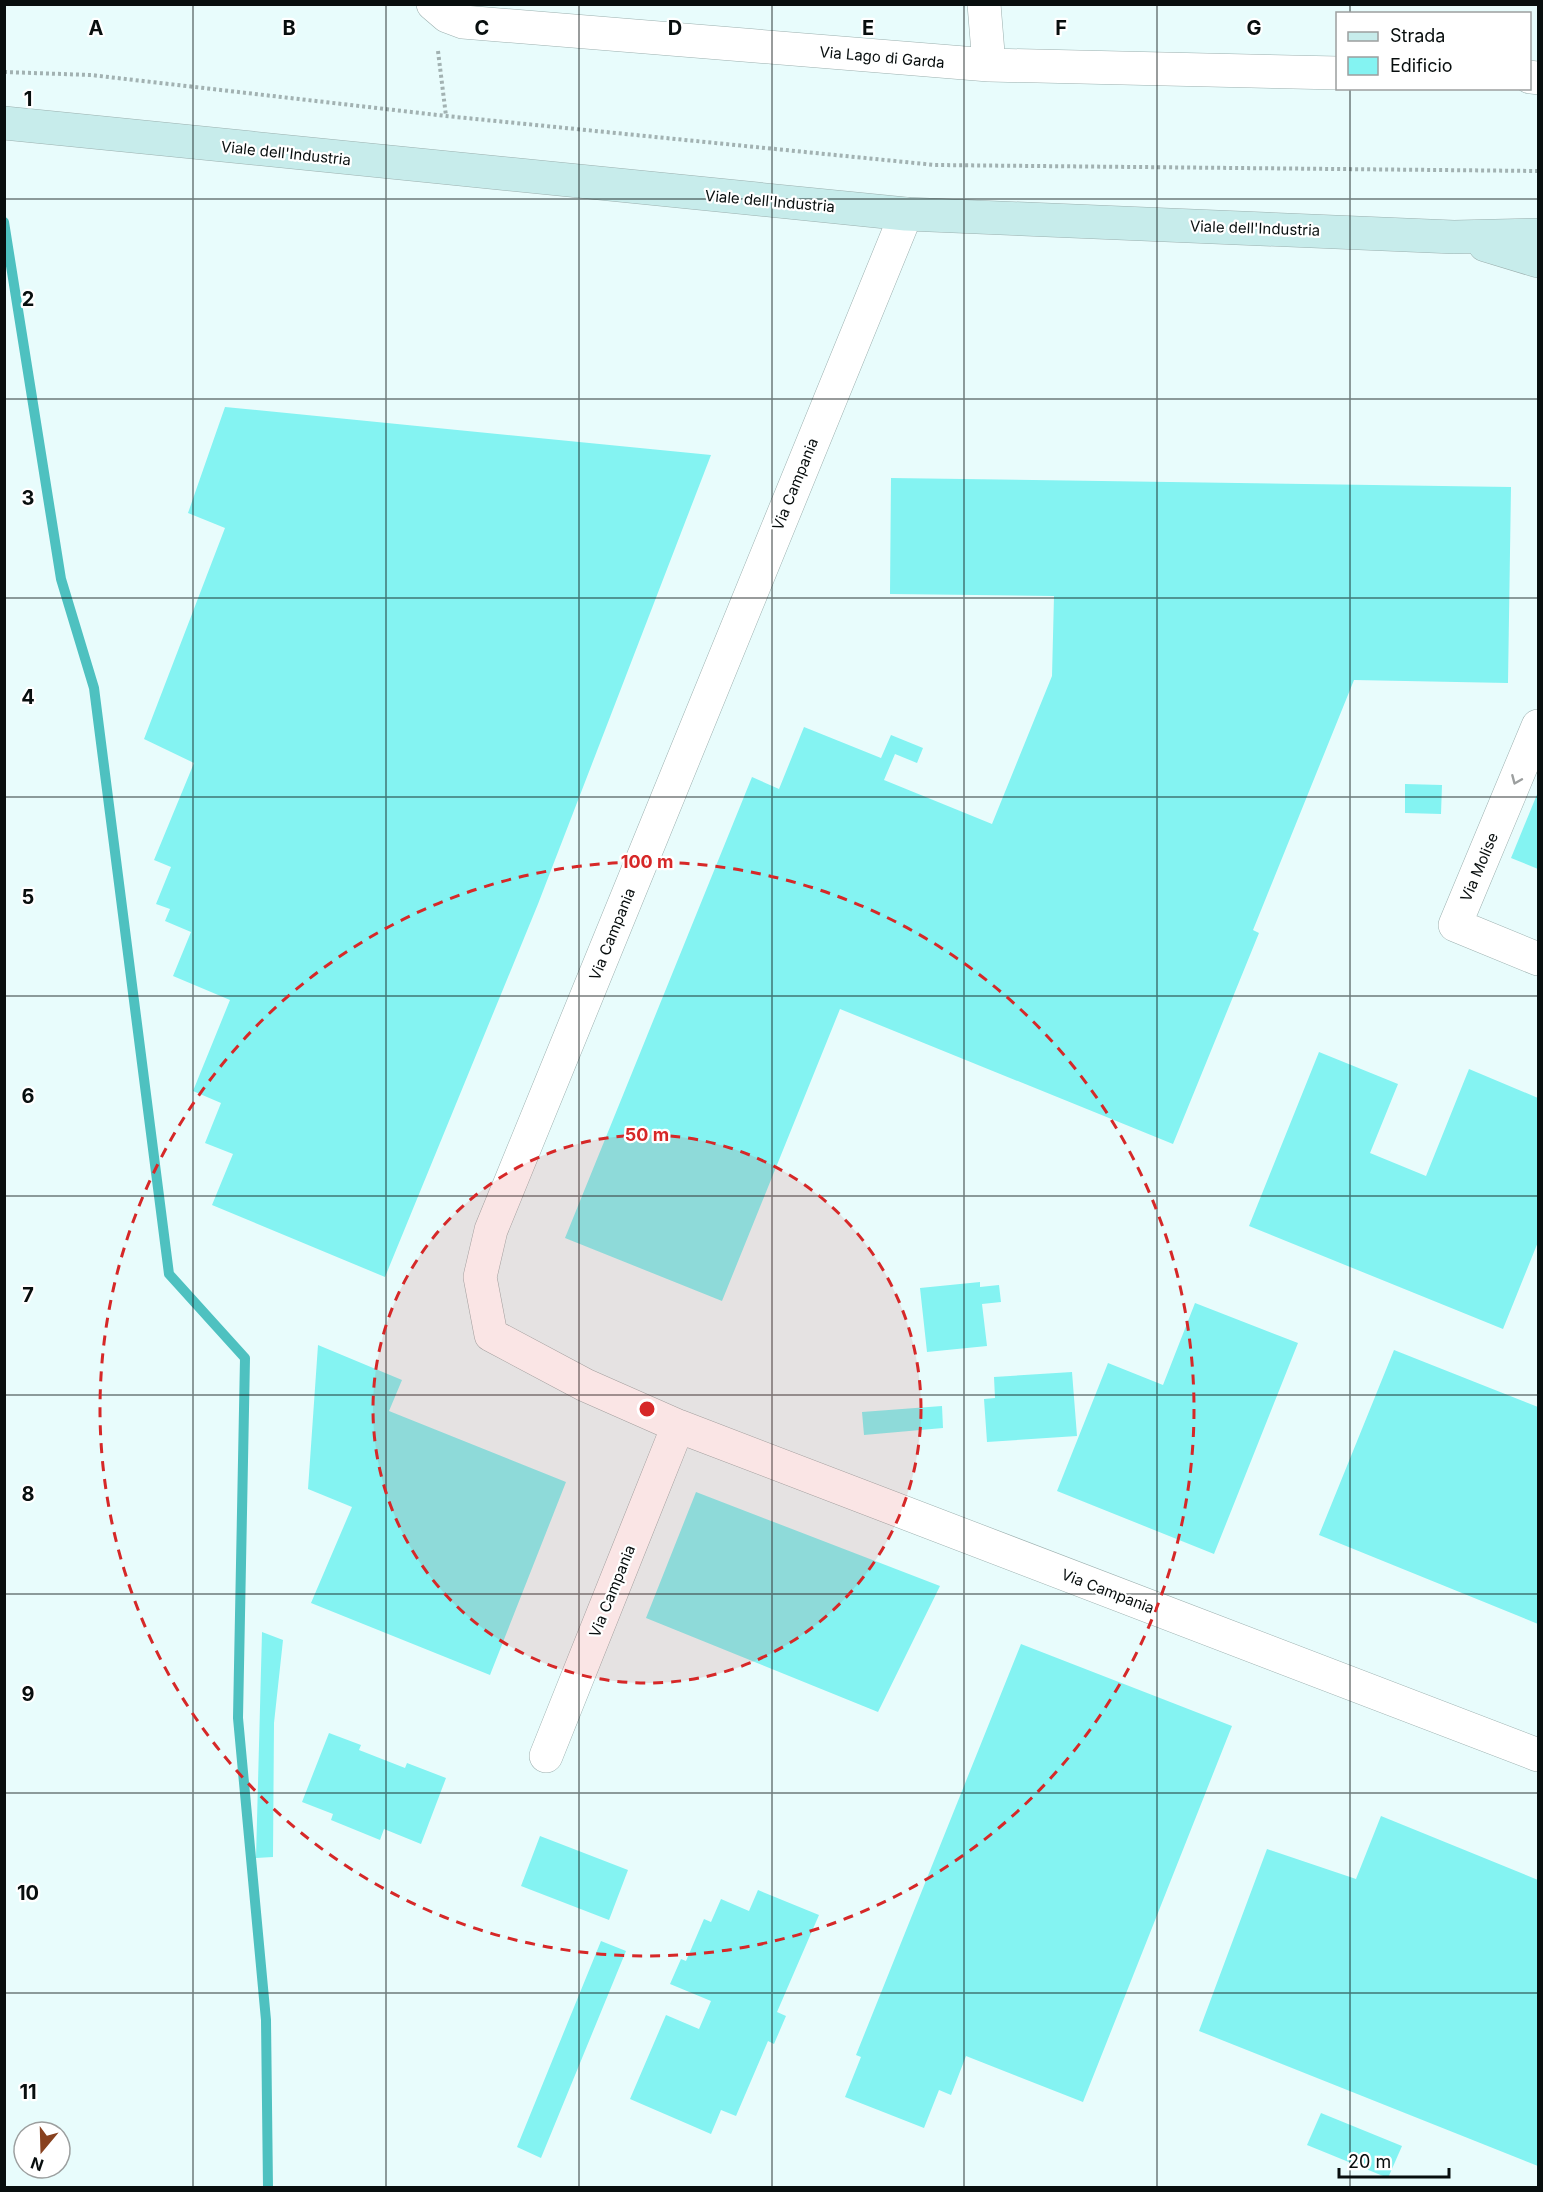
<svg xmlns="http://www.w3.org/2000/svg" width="1543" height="2192" font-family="Inter,sans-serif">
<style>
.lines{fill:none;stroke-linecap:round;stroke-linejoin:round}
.stream{stroke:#4ec1c0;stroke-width:10}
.building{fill:#84f3f2}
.minor-casing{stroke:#9cb0af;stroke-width:34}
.secondary-casing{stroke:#9cb0af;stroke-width:34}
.path{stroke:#a2b2b2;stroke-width:4;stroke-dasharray:3 3;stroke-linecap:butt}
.minor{stroke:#fff;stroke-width:33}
.secondary{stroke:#c7eceb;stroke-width:33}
.oneway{stroke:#9c9f9f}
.grid{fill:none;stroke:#080e0e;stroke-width:1.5;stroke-opacity:0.55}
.ring{fill:none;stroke:#d62828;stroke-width:3;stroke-dasharray:10 8}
.labels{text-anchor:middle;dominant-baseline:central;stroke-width:4.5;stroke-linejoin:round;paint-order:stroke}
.street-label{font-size:15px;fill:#080e0e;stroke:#fff}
.grid-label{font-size:20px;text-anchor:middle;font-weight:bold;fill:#080e0e;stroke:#fff;stroke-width:4.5;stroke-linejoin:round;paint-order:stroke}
.centre{fill:#d62828;stroke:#fff;stroke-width:3}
.ring-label{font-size:18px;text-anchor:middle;font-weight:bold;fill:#d62828;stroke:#fff;stroke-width:4.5;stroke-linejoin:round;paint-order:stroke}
</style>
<rect width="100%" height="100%" fill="#e8fcfc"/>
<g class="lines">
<path class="stream" d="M4,222L61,579L94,688L169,1274L245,1358L238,1718L266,2020L268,2188"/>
</g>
<path class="building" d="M225,407L711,455L538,904L385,1277L212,1205L233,1154L205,1143L221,1103L193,1091L230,1000L173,976L191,932L165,921L170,909L156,904L171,867L154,860L194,763L144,739L225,528L188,513Z
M891,478L1511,487L1508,683L1354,680L1253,930L1259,933L1173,1144L840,1009L722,1301L565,1238L752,777L779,789L804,727L881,758L891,735L923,748L917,763L895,754L884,780L992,824L1052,676L1054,596L890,594Z
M1405,784L1442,785L1441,814L1405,813Z
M1538,792V869L1511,858Z
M1319,1052L1398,1084L1370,1153L1426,1176L1469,1069L1538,1098V1242L1503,1329L1249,1226Z
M980,1282V1287L999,1285L1001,1302L982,1304L987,1346L927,1352L920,1288Z
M1195,1303L1298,1343L1214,1554L1057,1491L1108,1363L1163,1385Z
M318,1345L402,1380L389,1411L566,1482L490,1675L311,1603L352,1507L308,1489Z
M1394,1350L1538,1407V1624L1319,1535Z
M1072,1372L1077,1436L987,1442L984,1399L995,1398L994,1377Z
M942,1406L943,1428L864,1435L862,1412Z
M696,1492L940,1586L878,1712L646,1618Z
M262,1632L283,1640L274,1723L273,1857L256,1858Z
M1021,1644L1232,1726L1083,2102L966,2056L951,2095L939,2090L924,2128L845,2097L861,2057L856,2055Z
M329,1733L361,1745L359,1750L405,1768L407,1763L446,1778L421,1844L384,1829L380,1840L331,1820L333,1814L302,1802Z
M1381,1816L1538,1880V2166L1199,2031L1267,1849L1356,1879Z
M540,1836L628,1870L609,1920L521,1886Z
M758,1890L819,1915L777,2012L786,2016L774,2044L768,2041L736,2116L721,2110L711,2134L630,2099L666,2015L699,2029L711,2001L670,1984L681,1959L686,1961L704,1919L711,1922L721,1899L749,1911Z
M601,1941L626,1951L541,2158L517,2147Z
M1321,2113L1402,2146L1388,2178L1307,2145Z"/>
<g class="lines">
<g class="minor-casing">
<path id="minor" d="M433,4L447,16L463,22L989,65L1338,73
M984,4L989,65
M1530,77L1538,78
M906,214L491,1230L480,1277L491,1335L585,1385L678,1426L1538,1755
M1538,726L1455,925L1538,959
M546,1756L678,1426"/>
</g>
<g class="secondary-casing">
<path id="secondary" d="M4,123L906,214L1454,237L1538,235
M1485,245L1538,261"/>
</g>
<path class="path" d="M438,51L446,116
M4,72L91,75L446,116L935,165L1538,171"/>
<use href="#minor" class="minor"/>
<use href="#secondary" class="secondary"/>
</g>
<defs><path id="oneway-chevron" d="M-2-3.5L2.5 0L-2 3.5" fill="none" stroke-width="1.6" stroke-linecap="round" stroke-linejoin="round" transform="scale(1.5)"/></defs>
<use class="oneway" href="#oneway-chevron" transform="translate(1516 780) rotate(113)"/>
<path class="grid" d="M193,4V2188M386,4V2188M579,4V2188M772,4V2188M964,4V2188M1157,4V2188M1350,4V14M1350,88V2188M4,199H1538M4,399H1538M4,598H1538M4,797H1538M4,996H1538M4,1196H1538M4,1395H1538M4,1594H1538M4,1793H1538M4,1993H1538"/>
<circle cx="647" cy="1409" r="274" fill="#d62828" fill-opacity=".12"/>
<g class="ring">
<circle cx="647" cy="1409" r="274"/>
<circle cx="647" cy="1409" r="547"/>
</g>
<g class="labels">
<g class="street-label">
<text transform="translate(882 57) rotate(5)">Via Lago di Garda</text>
<text transform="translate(286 153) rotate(6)">Viale dell'Industria</text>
<text transform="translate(770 201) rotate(5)">Viale dell'Industria</text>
<text transform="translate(1255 228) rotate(2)">Viale dell'Industria</text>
<text transform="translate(795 484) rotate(-68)">Via Campania</text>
<text transform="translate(1479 867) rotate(-67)">Via Molise</text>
<text transform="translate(612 934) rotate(-68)">Via Campania</text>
<text transform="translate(612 1591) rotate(-68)">Via Campania</text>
<text transform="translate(1108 1591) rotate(21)">Via Campania</text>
</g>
</g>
<g class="grid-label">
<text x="96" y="35">A</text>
<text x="289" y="35">B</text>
<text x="482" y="35">C</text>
<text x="675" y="35">D</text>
<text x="868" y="35">E</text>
<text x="1061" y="35">F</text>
<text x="1254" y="35">G</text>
<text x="28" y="106">1</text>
<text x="28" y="306">2</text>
<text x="28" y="505">3</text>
<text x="28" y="704">4</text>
<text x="28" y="904">5</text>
<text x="28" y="1103">6</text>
<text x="28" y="1302">7</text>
<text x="28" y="1501">8</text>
<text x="28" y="1701">9</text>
<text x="28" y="1900">10</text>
<text x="28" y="2099">11</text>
</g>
<circle cx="647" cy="1409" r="9" class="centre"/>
<g class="ring-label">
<text x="647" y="868">100 m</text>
<text x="647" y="1141">50 m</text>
</g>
<rect width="1543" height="2192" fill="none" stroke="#080e0e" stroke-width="12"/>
<rect x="1336" y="12" width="195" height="78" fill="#ffffff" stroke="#9c9f9f" stroke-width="1.5"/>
<rect x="1348" y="32" width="30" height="9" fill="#c7eceb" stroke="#9c9f9f" stroke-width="1.5"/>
<text x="1390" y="42" font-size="18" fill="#080e0e">Strada</text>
<rect x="1348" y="57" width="30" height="18" fill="#84f3f2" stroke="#9c9f9f" stroke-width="1.5"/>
<text x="1390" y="72" font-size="18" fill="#080e0e">Edificio</text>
<g transform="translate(42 2150) rotate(199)"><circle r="28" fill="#ffffff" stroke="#9c9f9f" stroke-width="1.5"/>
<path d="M0-4.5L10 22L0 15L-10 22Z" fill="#88411f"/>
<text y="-9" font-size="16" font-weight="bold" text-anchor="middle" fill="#080e0e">N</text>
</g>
<path d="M1339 2168v9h110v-9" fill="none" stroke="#080e0e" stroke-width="3"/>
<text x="1348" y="2168" font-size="18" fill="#080e0e" stroke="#ffffff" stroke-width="4.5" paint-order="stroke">20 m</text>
</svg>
